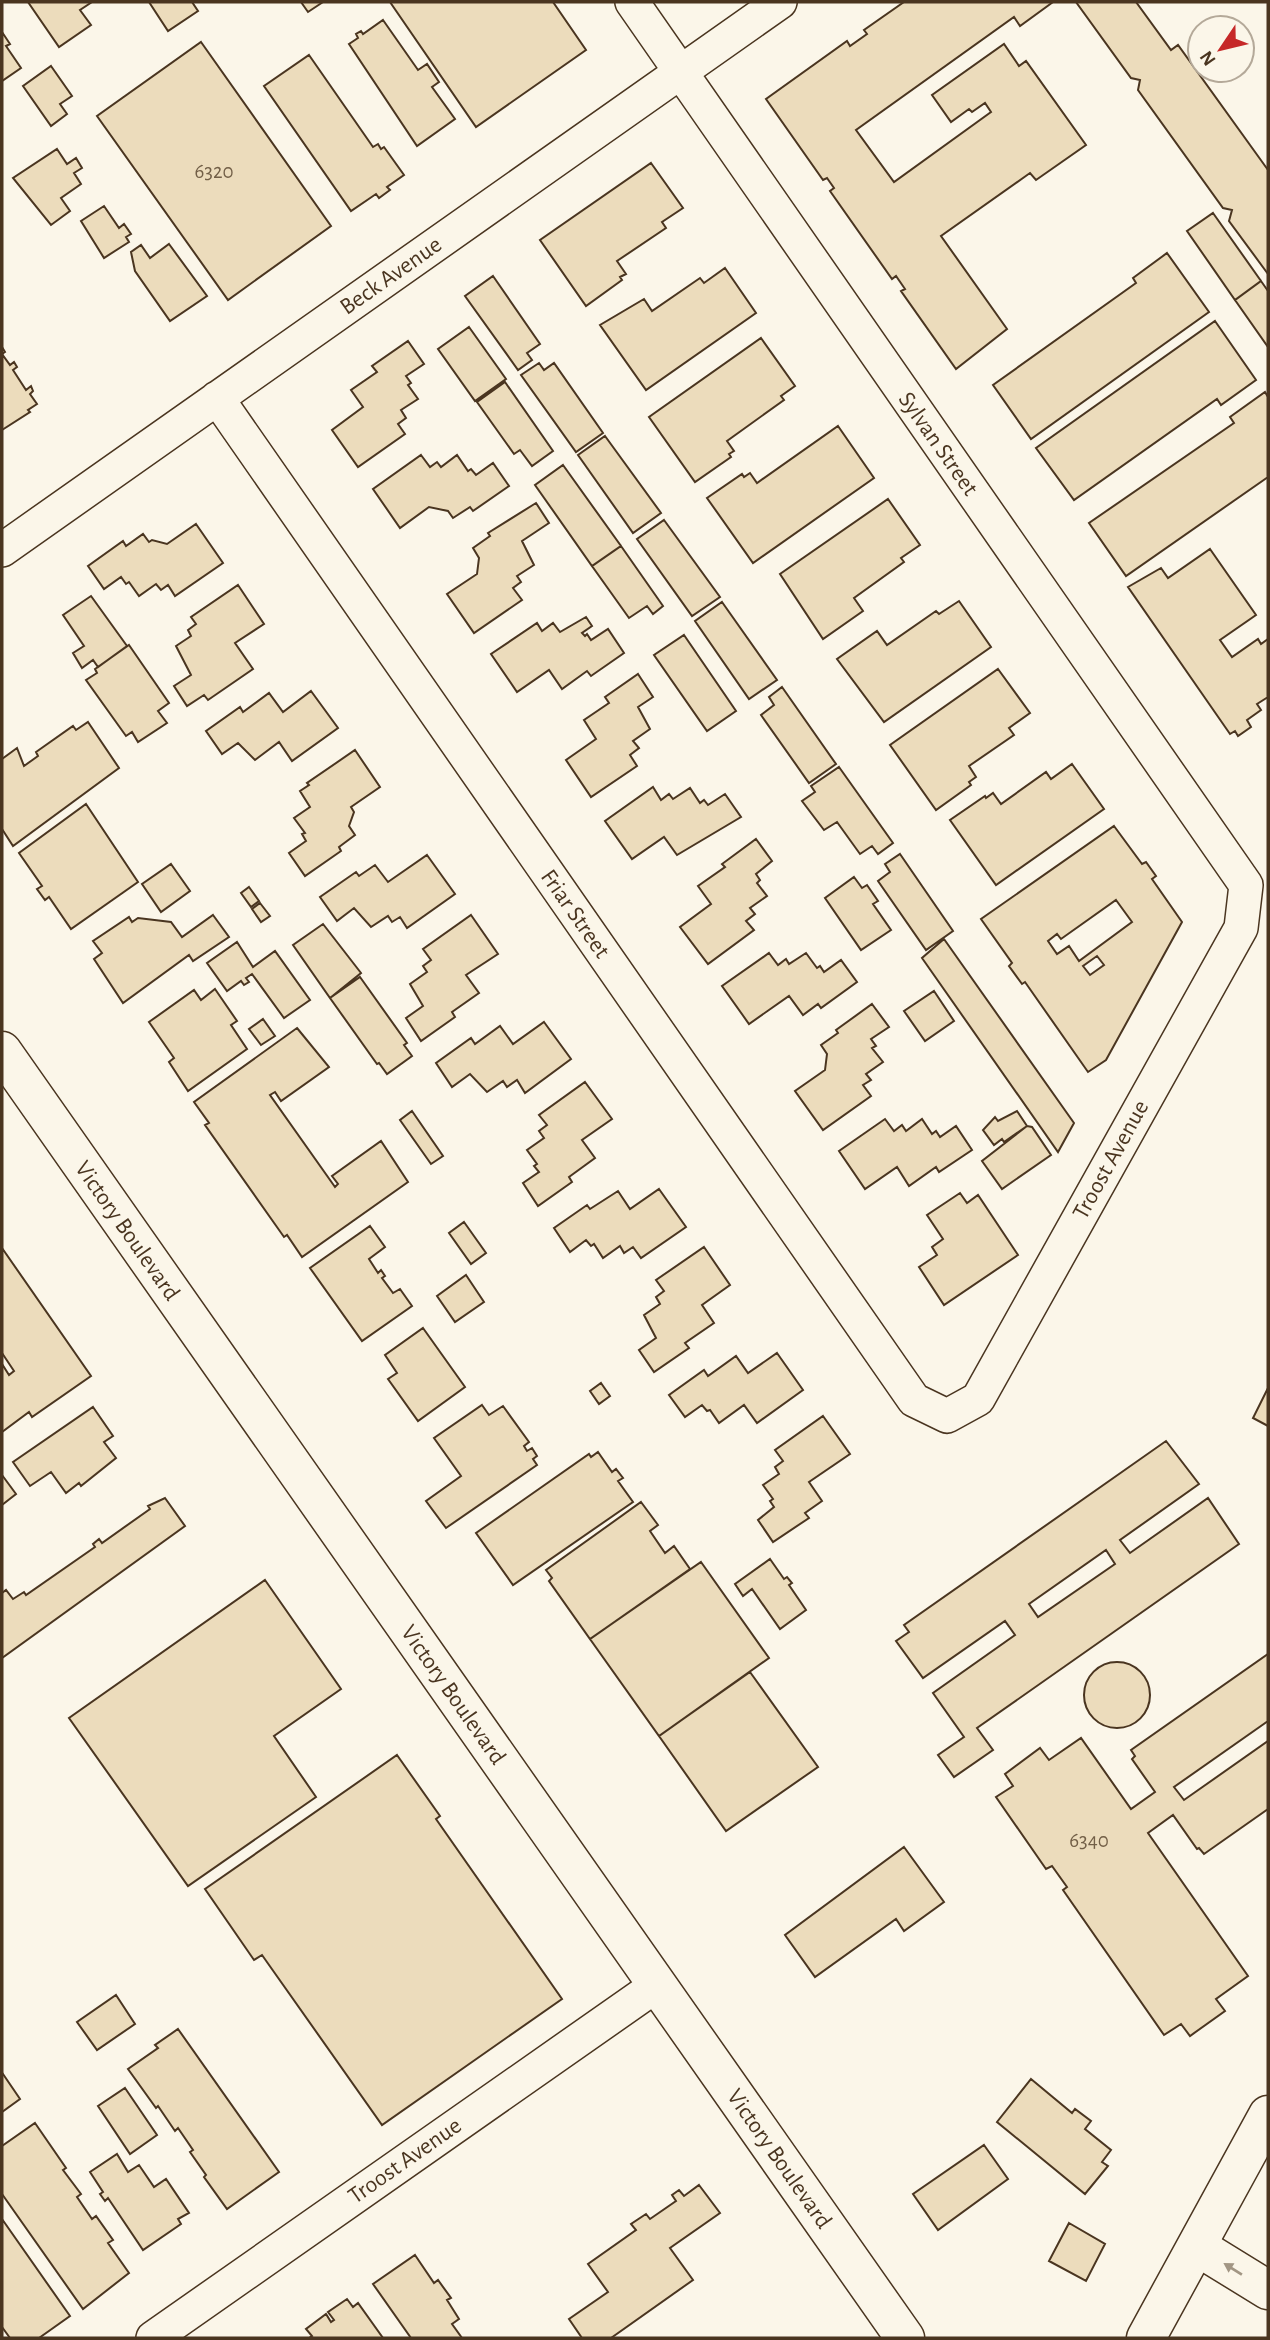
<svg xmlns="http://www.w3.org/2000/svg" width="1270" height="2340" font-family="'Alegreya Sans',sans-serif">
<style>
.building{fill:#ecdcbc;stroke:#4a3520;stroke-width:2;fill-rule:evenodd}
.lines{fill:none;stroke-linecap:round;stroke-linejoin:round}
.street-casing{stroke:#4a3520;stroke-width:36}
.secondary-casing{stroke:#4a3520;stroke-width:41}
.primary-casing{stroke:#4a3520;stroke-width:41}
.street{stroke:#fbf6e9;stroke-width:33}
.secondary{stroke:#fbf6e9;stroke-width:38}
.primary{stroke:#fbf6e9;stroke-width:38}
.oneway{fill:#a29684}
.labels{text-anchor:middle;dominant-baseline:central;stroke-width:5;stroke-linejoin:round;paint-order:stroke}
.number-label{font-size:21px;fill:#725f47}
.street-label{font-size:24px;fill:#4a3520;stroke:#fbf6e9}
</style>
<rect width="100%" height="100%" fill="#fbf6e9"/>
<path class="building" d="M28,2H92L80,10L91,25L59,47Z
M149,2H192L198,11L168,31Z
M301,2H323L308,12Z
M390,2H553L586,50L476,127Z
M904,2H1053L1020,26L1014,17L856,130L894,182L991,112L985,103L972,112L969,109L951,122L932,95L1004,44L1019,66L1026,61L1086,145L1036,180L1030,173L941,236L1007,329L956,369L901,291L905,289L896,276L892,279L830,191L834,188L827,178L823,180L766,99L847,41L850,46L867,34L864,30Z
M1076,2H1136L1171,50L1178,45L1268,170V274L1229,221L1232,210L1223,208L1138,90L1140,80L1131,78Z
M383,20L418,70L427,64L439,82L432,87L455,119L417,146L349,44L358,38L356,34L361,31L363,34Z
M2,32L10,44L6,46L21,68L2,81Z
M201,42L331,226L228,300L97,116Z
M309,55L373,147L378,144L381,149L384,147L404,175L387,187L390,190L379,198L376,194L351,211L264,86Z
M51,66L72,96L60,104L67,114L51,126L23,86Z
M57,149L67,164L76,158L82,168L74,173L81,184L61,198L70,211L51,225L13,178Z
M651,163L683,208L662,222L666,228L617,261L626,274L620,277L622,280L586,306L540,240Z
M104,206L119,228L124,224L131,234L126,237L129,242L104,258L81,221Z
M1213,213L1261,281L1235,300L1187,231Z
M169,244L207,296L170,321L135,271L131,252L141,245L150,258Z
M1167,253L1209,312L1031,439L993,385L1136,283L1133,278Z
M725,268L756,313L646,390L600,325L644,299L652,311L700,278L704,283Z
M493,276L540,344L527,353L532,360L518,370L465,296Z
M1261,281L1268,291V347L1235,300Z
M1215,321L1256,380L1221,405L1217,399L1074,500L1036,448Z
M469,327L506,379L475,401L438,349Z
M761,338L795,386L781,396L784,400L727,441L734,451L729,454L731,457L695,482L649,417Z
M408,341L424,364L406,376L411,383L408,385L418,399L401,410L406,418L398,424L405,434L358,467L332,430L363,407L351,390L377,372L372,366Z
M2,347L5,352L2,354L10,365L14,362L17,367L13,370L26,390L31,386L33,391L30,394L37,404L28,410L30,412L2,430Z
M539,363L544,370L554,363L603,433L576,452L521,375Z
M505,382L553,451L532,466L520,450L514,454L477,402Z
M1265,392L1268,397V477L1126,576L1089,523L1234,423L1230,417Z
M838,426L874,478L753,563L707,498L742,474L744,477L750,473L757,483Z
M605,436L661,513L633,533L578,455Z
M421,455L430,467L437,462L441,467L457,455L468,471L471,469L476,475L493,463L509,486L473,511L470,507L453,518L448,511L429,507L400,528L373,489Z
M563,465L621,546L592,566L535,485Z
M888,499L920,545L901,558L904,562L854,598L863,611L823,639L780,574Z
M536,503L549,523L522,541L534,565L517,576L521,582L513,588L522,600L474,633L447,594L477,574L479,558L473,548L490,536L488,533Z
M664,520L720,597L692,616L637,539Z
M196,524L223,563L175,596L168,585L161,590L156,584L139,596L129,582L126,584L121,577L104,589L88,566L123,541L126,546L143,534L149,542L152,540L167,544Z
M621,546L663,606L653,614L647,606L629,618L592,566Z
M1210,549L1256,615L1220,640L1232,657L1258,639L1261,644L1268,639V697L1257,704L1261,710L1247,720L1251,727L1238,736L1235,731L1230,734L1128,587L1161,568L1168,578Z
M238,585L264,624L235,643L253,669L208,700L204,695L187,706L174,686L191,675L176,646L191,636L188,630L196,624L191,617Z
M91,596L127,646L98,667L93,660L82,668L73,653L84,646L63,615Z
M959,601L991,647L884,722L837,659L877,631L887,645L936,611L939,614Z
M722,602L777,680L749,699L695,621Z
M586,617L592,626L582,633L585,636L587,634L591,640L608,629L624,653L591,676L587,671L562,689L549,670L517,692L491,654L537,623L542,631L553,623L560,632Z
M684,635L736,711L707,731L654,655Z
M129,645L169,703L158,711L167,723L138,742L132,732L126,736L86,680L97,673L95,669Z
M998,669L1030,713L1009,728L1014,735L969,766L976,777L969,782L971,785L936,810L890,745Z
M638,674L653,697L638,707L650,729L633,741L639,748L630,755L637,766L591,797L566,760L596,739L584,720L609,703L605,697Z
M782,687L836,764L809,783L761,715L774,705L769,697Z
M311,691L338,728L292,761L279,742L255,760L238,743L222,754L206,731L240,707L243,712L269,693L283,712Z
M88,722L119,768L13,846L2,829V759L17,748L24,766L38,756L36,752L73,726L76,730Z
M355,750L380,787L351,807L354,812L349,826L355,835L339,847L341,851L305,876L289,853L306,841L302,834L305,833L294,818L310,807L300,791L309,785L307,783Z
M1072,764L1104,809L996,885L950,820L985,796L986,798L993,793L1001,804L1046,772L1051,779Z
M839,767L893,843L878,854L872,846L860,854L837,822L824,830L802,801L815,792L811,786Z
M653,787L661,800L669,794L673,799L690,788L700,803L704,800L708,805L725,794L741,817L677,855L664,837L632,859L605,821Z
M86,804L138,882L71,929L49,897L45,900L37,889L42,886L19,853Z
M1114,826L1142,864L1146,862L1156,876L1152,879L1182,922L1106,1060L1088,1072L1025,982L1022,984L1009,966L1012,963L981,919ZM1116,900L1132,922L1079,961L1069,946L1057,954L1048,941L1057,934L1061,939ZM1097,956L1104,965L1090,975L1083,966Z
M756,839L772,861L756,874L760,880L757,883L767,896L750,908L755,914L746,921L754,930L708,964L680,927L711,904L698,886L725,867L722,864Z
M900,854L953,931L926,950L878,881L890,872L885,864Z
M427,855L455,894L407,928L400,917L392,922L388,916L371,927L354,908L337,921L320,897L356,872L359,876L375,865L388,882Z
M171,864L190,891L161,912L142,884Z
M854,877L862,888L867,885L878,901L873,904L891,930L861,950L825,898Z
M249,887L259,901L251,907L241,893Z
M260,903L270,916L261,922L252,909Z
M213,915L229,937L193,961L189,955L123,1003L94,959L102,953L93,941L129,917L132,922L138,918L171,922L182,937Z
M471,915L498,954L466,975L479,993L452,1012L455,1017L421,1041L406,1018L423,1006L410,984L427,972L423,966L431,960L423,949Z
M323,924L361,973L330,998L293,945Z
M944,939L1074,1123L1058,1152L922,958Z
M237,942L253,967L275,951L310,1000L284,1018L252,974L246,978L249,982L244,985L241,981L227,991L207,963Z
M769,953L778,965L786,959L789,964L806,953L817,968L820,966L824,972L841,960L857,982L821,1008L818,1004L803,1015L789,996L749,1024L722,986Z
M360,977L407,1043L404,1045L412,1056L387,1074L379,1063L377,1064L330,998Z
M215,989L237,1021L231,1025L247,1049L188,1091L169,1062L174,1058L149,1022L194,990L201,1000Z
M934,991L954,1021L925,1041L904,1011Z
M872,1004L889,1027L871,1039L876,1046L872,1048L883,1062L866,1074L871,1080L863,1085L871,1096L823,1130L795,1091L825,1070L827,1054L821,1045L838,1033L836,1030Z
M263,1019L275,1036L261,1045L249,1029Z
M544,1022L571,1059L525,1093L517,1080L507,1087L503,1081L487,1092L470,1074L452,1087L436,1063L471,1038L475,1044L500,1026L513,1044Z
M297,1028L329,1067L281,1101L275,1092L270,1095L335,1187L338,1184L332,1176L381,1141L408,1182L302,1257L287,1235L284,1237L205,1125L209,1123L194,1102Z
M585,1082L612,1119L582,1140L595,1158L569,1177L572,1182L538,1206L523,1183L539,1172L534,1166L537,1164L527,1150L544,1138L539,1131L547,1125L539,1115Z
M412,1111L443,1156L431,1164L400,1120Z
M1017,1111L1027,1126L1004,1142L1002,1139L994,1145L983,1130L995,1117L998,1121Z
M885,1119L894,1131L902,1125L906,1131L922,1119L932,1134L936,1131L940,1137L956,1126L972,1150L939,1172L936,1167L909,1186L897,1167L865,1189L839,1151Z
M1027,1126L1032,1127L1051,1155L1002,1189L982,1161Z
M659,1189L686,1227L641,1258L633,1247L624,1253L620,1246L603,1258L594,1244L591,1246L586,1240L570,1252L554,1228L587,1205L590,1209L618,1191L630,1209Z
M960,1193L967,1203L978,1195L1018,1255L944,1305L919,1267L937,1255L932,1247L943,1239L927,1215Z
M464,1222L486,1253L471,1264L449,1233Z
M370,1226L385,1247L369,1259L378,1273L381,1270L385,1276L382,1278L393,1293L400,1289L412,1306L362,1341L310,1268Z
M704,1247L730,1285L702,1305L714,1323L685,1343L689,1348L654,1372L639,1350L656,1338L644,1315L660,1304L656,1297L664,1291L656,1280Z
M2,1248L91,1376L32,1417L29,1412L2,1432V1364L9,1375L14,1371L2,1353Z
M466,1275L484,1302L455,1322L437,1296Z
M423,1328L465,1387L418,1421L388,1379L397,1373L385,1355Z
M777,1353L803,1390L757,1423L744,1405L719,1423L710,1410L707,1411L702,1405L685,1417L669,1395L704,1370L708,1376L736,1356L748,1373Z
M601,1383L610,1396L599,1404L590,1391Z
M1268,1388V1426L1253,1418Z
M482,1405L489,1415L503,1406L529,1442L524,1446L527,1451L532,1448L537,1456L533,1459L537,1465L446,1528L426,1501L461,1476L434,1438Z
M93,1407L113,1436L104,1442L116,1458L81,1486L79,1483L66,1493L51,1472L30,1486L13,1462Z
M823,1416L850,1454L809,1482L822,1501L805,1513L809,1518L773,1542L758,1520L774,1507L770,1501L773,1499L763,1485L779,1474L775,1467L783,1461L775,1450Z
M1166,1441L1199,1484L1120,1540L1130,1553L1208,1498L1239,1544L977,1728L993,1750L954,1777L938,1755L964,1737L933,1693L1015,1635L1005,1621L923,1678L896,1641L909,1632L904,1625ZM1106,1550L1115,1564L1038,1617L1029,1604Z
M598,1452L612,1472L616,1469L623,1478L618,1481L633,1502L513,1585L476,1533L589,1454L591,1457Z
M2,1475L16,1494L2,1505Z
M165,1498L185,1526L2,1658V1593L6,1590L13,1599L24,1592L26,1595L95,1547L93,1544L99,1539L102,1543L150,1509L148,1506Z
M641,1502L658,1525L650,1531L665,1553L674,1546L690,1569L590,1639L549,1581L552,1578L546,1570Z
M770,1559L784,1579L787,1577L792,1583L789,1585L806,1610L780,1629L752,1589L743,1596L735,1584Z
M701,1562L769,1658L659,1736L590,1639Z
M265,1580L341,1689L274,1736L316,1797L188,1886L69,1718Z
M1268,1654V1721L1174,1787L1184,1800L1268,1741V1809L1204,1854L1199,1848L1197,1849L1173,1815L1148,1833L1248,1976L1216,1999L1225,2011L1190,2036L1181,2024L1164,2035L1063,1890L1067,1887L1052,1866L1046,1869L996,1797L1013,1786L1005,1774L1040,1748L1049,1760L1081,1738L1131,1809L1155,1792L1132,1759L1135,1756L1131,1750Z
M1084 1695a33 33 0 1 1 66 0a33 33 0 1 1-66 0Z
M750,1672L818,1767L726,1831L659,1736Z
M397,1755L440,1816L436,1819L562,1999L382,2125L262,1955L254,1960L205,1889Z
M904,1847L944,1902L904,1931L896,1919L815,1977L785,1935Z
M116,1995L135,2024L97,2050L77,2022Z
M178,2029L279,2172L227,2209L204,2177L206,2175L190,2152L193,2150L178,2128L175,2131L158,2106L156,2108L128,2069L158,2048L155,2045Z
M3,2074L20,2099L2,2112V2075Z
M1031,2079L1072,2113L1075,2109L1091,2121L1085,2129L1111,2150L1102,2162L1108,2166L1085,2194L997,2122Z
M125,2088L157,2135L130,2154L98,2106Z
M35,2123L66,2168L63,2170L81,2194L77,2197L92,2219L96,2216L113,2240L108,2243L129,2273L83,2309L2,2194V2146Z
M984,2145L1008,2179L938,2230L913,2194Z
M117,2154L128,2172L139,2165L154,2187L166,2179L189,2213L178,2219L181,2224L143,2250L108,2198L105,2201L100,2194L103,2192L90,2172Z
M699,2185L720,2213L670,2248L693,2280L611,2338H582L569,2319L608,2292L588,2264L636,2230L631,2224L646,2214L650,2219L676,2201L672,2195L679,2190L684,2196Z
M2,2219L70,2316L39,2338H10L2,2327Z
M1069,2223L1105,2244L1086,2281L1049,2261Z
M415,2255L434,2283L438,2280L451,2298L447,2300L459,2319L452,2324L462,2338H411L373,2284Z
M347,2299L353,2307L358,2303L383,2338H309L312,2336L306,2329L326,2314L331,2322L334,2320L328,2312Z"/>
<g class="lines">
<g class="street-casing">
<path id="street" d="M217,398L914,1400L947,1416L978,1399L1241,928L1246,885L632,2
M2,550L780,2
M153,2338L657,1985"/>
</g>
<g class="secondary-casing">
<path id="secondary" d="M2,1051L905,2338
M1198,2247L1268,2290"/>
</g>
<g class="primary-casing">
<path id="primary" d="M1146,2338L1268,2115"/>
</g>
<use href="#street" class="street"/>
<use href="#secondary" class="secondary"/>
<use href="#primary" class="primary"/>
</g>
<defs><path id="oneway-solid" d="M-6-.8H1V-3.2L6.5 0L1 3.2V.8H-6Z" transform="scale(1.75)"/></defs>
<use class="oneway" href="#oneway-solid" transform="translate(1233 2269) rotate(-148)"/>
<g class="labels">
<g class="number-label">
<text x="214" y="171">6320</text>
<text x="1089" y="1840">6340</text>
</g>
<g class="street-label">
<text transform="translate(391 276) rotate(-35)">Beck Avenue</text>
<text transform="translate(938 444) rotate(55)">Sylvan Street</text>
<text transform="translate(575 914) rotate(55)">Friar Street</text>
<text transform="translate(1111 1160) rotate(-61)">Troost Avenue</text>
<text transform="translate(127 1231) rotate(55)">Victory Boulevard</text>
<text transform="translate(453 1695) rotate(55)">Victory Boulevard</text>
<text transform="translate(779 2159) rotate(55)">Victory Boulevard</text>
<text transform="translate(405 2161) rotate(-35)">Troost Avenue</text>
</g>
</g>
<rect width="1270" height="2340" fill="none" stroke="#4a3520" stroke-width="7"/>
<g transform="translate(1221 49) rotate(235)"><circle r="33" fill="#fbf6e9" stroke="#b4a999" stroke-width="2"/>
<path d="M0-5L12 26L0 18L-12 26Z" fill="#c62828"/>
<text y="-10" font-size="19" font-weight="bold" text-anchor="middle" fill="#4a3520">N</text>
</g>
</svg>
